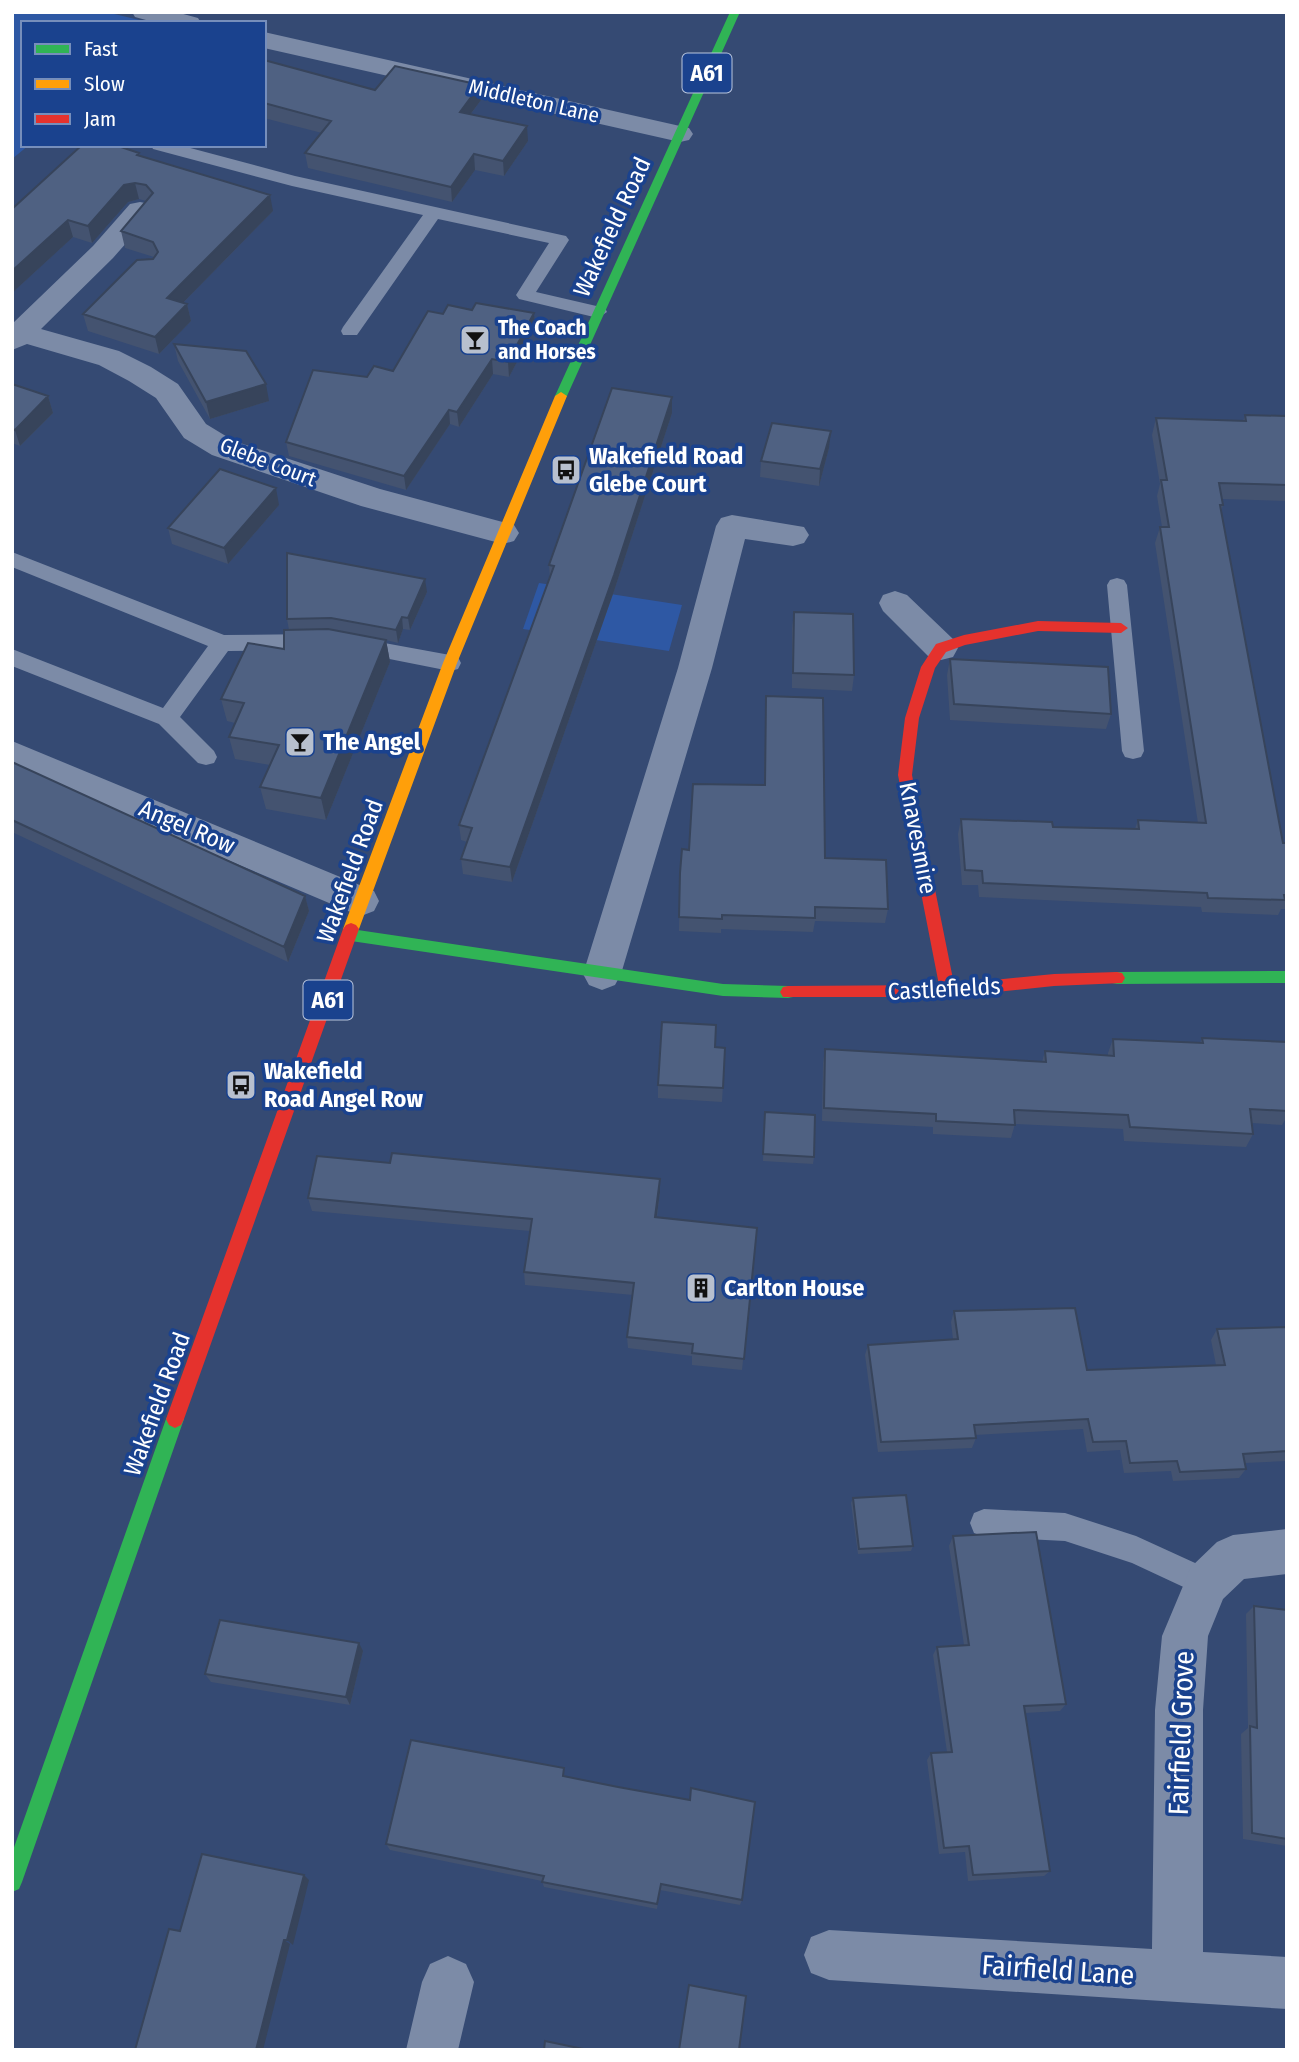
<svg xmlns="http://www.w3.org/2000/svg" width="1299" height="2062" font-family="'Fira Sans Condensed',sans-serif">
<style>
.green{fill:#2e58a4}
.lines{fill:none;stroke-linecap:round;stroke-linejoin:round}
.lane{fill:#7c8ba7;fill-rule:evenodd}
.street{fill:#7c8ba7;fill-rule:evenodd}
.fast{fill:#30b455;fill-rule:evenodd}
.slow{fill:#ff9f0a;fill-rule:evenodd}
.jam{fill:#e5322d;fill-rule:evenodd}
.wall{fill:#445370}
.shaded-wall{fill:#37445b}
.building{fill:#4f6182;stroke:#37445b;stroke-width:2}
.labels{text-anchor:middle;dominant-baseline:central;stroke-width:7;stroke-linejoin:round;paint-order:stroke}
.far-street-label{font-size:21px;fill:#fff;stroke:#1a428e}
.far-poi-label{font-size:21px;font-weight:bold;fill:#fff;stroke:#1a428e;text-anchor:start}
.shield{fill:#1a428e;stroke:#bac6dd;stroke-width:2}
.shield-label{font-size:23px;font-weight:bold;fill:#fff}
.street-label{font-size:24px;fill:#fff;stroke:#1a428e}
.poi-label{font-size:24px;font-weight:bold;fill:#fff;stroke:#1a428e;text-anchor:start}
.near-street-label{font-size:28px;fill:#fff;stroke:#1a428e}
</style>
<rect width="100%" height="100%" fill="#354a73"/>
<path class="green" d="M12,12H106L152,23H23V145H29L12,159Z
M539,583L682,605L669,651L523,629Z"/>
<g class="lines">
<path class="lane" d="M151,145H179L295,176L566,236L569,240L536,292L605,308L607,312L598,318L519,299L516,295L549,243L438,219L357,335H343L341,331L343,327L423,215L292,186L153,149Z
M12,552L224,635L317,634L324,637L328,642L324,647L317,650L228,651L180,717L214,751L217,757L214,763L206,765L198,763L159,724L12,666V649L163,708L208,646L12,567Z
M1117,578L1124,580L1127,585L1144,751L1141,757L1133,759L1125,757L1122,751L1107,585L1110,580Z
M357,638L450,655L458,657L461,663L458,669L450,671L349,651L346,646L349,641Z
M984,1509L1065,1513L1136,1536L1217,1573L1222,1583L1217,1593L1207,1598L1132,1563L1065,1541L984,1537L974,1533L970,1523L974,1513Z"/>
<path class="street" d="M132,12H176L198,18L201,23H157L135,17Z
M264,32L680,126L689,128L693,134L689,140L680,142L264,48Z
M140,202L150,204L154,210L150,216L113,258L41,329L119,351L151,367L178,384L206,424L234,441L380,489L514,525L519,533L514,541L503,544L361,506L212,455L184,438L156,398L129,381L99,365L27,344L12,350V324L93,246L130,204Z
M732,515L804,527L809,535L804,543L793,546L745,539L712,668L621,974L615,985L602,990L589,985L583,974L678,668L716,526L721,518Z
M895,591L907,595L953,639L958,648L953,657L941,660L929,657L883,611L879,603L883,595Z
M12,741L374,891L379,901L374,911L361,916L348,911L12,769Z
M1287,1529V1574L1244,1579L1223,1599L1208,1636L1203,1710V1952L1287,1957V2009L829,1980L811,1973L804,1955L811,1937L829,1930L1152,1949L1155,1710L1162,1636L1191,1567L1217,1542L1233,1535Z
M448,1956L466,1964L474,1982L458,2050H406L422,1982L430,1964Z"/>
<path class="fast" d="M730,12H740L567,396L561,400L557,399L555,396Z
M351,929L723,984L788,986L793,987L796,992L793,997L788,998L723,996L351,941L346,939L343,935L346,931Z
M1287,971V983L1117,984L1112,983L1109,978L1112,973L1117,972Z
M175,1410L181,1413L184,1419L22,1882L19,1889L12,1892V1853L166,1419L169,1413Z"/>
<path class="slow" d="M561,392L567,396L457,663L359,929L356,933H346L343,929L443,663L555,396Z"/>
<path class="jam" d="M1038,621L1121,623L1128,628L1121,633L1038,631L965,645L946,652L935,668L919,718L912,775L954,984L1054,974L1117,972L1122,973L1125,978L1122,983L1054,986L948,997H783L780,992L783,987L788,986L939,985L898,775L905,718L921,667L936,644L964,635Z
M351,923L356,925L359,929L184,1419L181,1425L175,1428L169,1425L166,1419L343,929L346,925Z"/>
</g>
<path class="wall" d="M264,60L375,90L480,85L481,100L471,114L528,141L504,176L475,170L452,202L308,168L305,153L322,133L264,118Z
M139,153L140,156L273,211L183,303L187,304L191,321L159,354L88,331L83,314L154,257L125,248L121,231L146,201L139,199L128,202L92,243L73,237L12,293V209Z
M535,328L509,377L493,374L459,427L450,424L406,490L289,456L286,442L367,377L393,371Z
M174,344L269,401L210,419L178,361Z
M12,384L48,396L53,413L20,446L12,443Z
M672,413L614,591L512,882L463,874L461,859L467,842L461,840L459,825L550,578L549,565Z
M1245,415L1287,420V501L1222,499L1223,505L1221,511L1283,843H1287V909H1281L1278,915L1202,912L1201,907L979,897L978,885H962L958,834L961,819L1053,827L1135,829L1138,820L1198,823L1155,543L1160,527H1162L1157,496L1160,484L1152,435L1156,418L1243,421Z
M829,448L819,486L760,477L761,461Z
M279,505L228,564L172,544L168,528Z
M427,592L410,630L403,629L398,643L386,640L390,662L326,820L266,809L260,787L270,765L235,759L229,737L235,723L227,721L221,699L284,649L289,630L287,619Z
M794,612L854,675L852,691L792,688V628Z
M950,659L1111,714L1106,729L950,720L947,675Z
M766,696L825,858L888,909L885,923L815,921L813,932L721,929V933L679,931L680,873L689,850L764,785Z
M12,762L305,896L309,911L288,962L12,832Z
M1202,1038L1287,1042V1120H1285L1282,1125L1252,1123L1253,1134L1246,1147L1124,1141L1123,1129L1015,1124L1011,1138L933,1134V1127L822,1121L823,1063L825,1049L1042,1062L1045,1051L1108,1055V1053L1113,1039L1200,1043Z
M725,1048L722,1102L658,1098V1085Z
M764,1119L814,1157L813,1164L763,1161Z
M660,1192L657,1217L757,1228L742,1370L692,1365V1356L628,1348L627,1337L633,1295L525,1285L524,1272L530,1231L312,1211L308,1198Z
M954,1311L1087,1370L1216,1365L1211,1340L1217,1329L1287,1327V1461L1245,1463L1246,1469L1239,1478L1173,1481L1171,1471L1124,1473L1120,1450L1087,1452L1083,1429L975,1435L976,1438L972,1448L878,1452L865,1355L868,1345L953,1339L951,1322Z
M853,1498L913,1546L911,1551L858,1554L851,1503Z
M953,1536L1066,1704L1060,1711L1025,1713L1050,1871L1044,1876L968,1881L965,1852L939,1854L927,1760L931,1753L947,1752L933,1655L937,1647L964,1645L949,1546Z
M1254,1606L1287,1610V1846L1243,1839L1241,1734L1248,1728L1246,1614Z
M363,1651L350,1705L211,1682L205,1674Z
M565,1775V1777L742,1900L740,1905L660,1890L657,1909L544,1887L542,1881L390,1850L386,1844Z"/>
<path class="shaded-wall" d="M480,85L481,100L461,127L460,112Z
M527,126L528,141L504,176L503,161Z
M474,154L475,170L452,202L451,187Z
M135,183L139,199L128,202L92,243L88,226L124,185Z
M270,195L273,211L171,315L167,298Z
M68,220L73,237L12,293V271Z
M187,304L191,321L159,354L155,337Z
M534,313L535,328L509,377L508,362Z
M492,359L493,374L459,427L457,412Z
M266,384L269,401L210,419L206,402Z
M48,396L53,413L20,446L15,430Z
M672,397V413L614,591L512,882L510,867Z
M449,410L450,424L406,490L404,476Z
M831,431L829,448L819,486L820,469Z
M276,488L279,505L228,564L224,548Z
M425,579L427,592L410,630L408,618Z
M402,617L403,629L398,643L396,630Z
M386,640L390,662L326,820L321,798Z
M305,896L309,911L288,962L284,947Z
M660,1179V1192L655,1229V1217Z
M359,1643L363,1651L350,1705L346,1697Z
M304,1875L309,1880L293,1945L287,1940Z
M284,1940L290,1944L263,2050H256Z"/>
<path class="building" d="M264,60L375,90L395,66L480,85L460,112L527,126L503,161L474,154L451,187L305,153L331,121L264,103Z
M82,145H115L139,153L137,155L270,195L167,298L187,304L155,337L83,314L137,260L153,259L158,252L153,242L121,231L153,193L146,185L135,183L124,185L88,226L68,220L12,271V209Z
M476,303L534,313L508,362L492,359L457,412L449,410L404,476L286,442L313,370L367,377L374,366L393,371L428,311L443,314L448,305L472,310Z
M174,344L246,351L266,384L206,402Z
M12,384L48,396L15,430L12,429Z
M612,388L672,397L614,575L510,867L461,859L472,828L459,825L554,566L549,565Z
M1245,415L1286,416L1287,420V485L1219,483L1223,505H1220L1283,843H1287V895H1284L1285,900L1208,898L1207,893L983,883L982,871L965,870L961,819L1052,822L1053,827L1139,829L1138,820L1206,823L1160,527H1169L1161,480H1167L1156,418L1246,421Z
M772,423L831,431L820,469L761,461Z
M220,469L276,488L224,548L168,528Z
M287,553L425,579L408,618L402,617L396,630L331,618L287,619Z
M794,612L853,614L854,675L793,673Z
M328,629L386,640L321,798L260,787L279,745L229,737L244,703L221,699L248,643L284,649V630Z
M950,659L1108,667L1111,714L954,704Z
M766,696L823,698L825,858L886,860L888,909L815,907V918L722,915V919L679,917L680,873L682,849L689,850L693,784L765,785Z
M12,762L305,896L284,947L12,820Z
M662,1022L716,1025L715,1047L725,1048L723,1088L658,1085Z
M1202,1038L1287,1042V1111L1250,1109L1253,1134L1130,1127L1128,1115L1014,1110L1015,1125L936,1121V1114L824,1108L825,1049L1046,1062L1045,1051L1114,1056L1113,1039L1203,1043Z
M765,1112L815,1115L814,1157L763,1154Z
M392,1153L660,1179L655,1217L757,1228L744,1359L692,1353L693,1344L627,1337L634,1283L524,1272L532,1219L308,1198L317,1156L390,1163Z
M1075,1308L1087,1370L1225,1365L1217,1329L1287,1327V1451L1243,1454L1246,1469L1180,1472L1177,1461L1130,1463L1126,1441L1093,1442L1088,1419L974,1425L976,1438L881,1442L868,1345L958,1339L954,1311Z
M906,1495L913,1546L859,1549L853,1498Z
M1036,1532L1066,1704L1024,1706L1050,1871L973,1875L969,1846L944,1848L931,1753L952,1752L937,1647L969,1645L953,1536Z
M1254,1606L1287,1610V1839L1252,1833L1250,1726L1257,1728Z
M220,1620L359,1643L346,1697L205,1674Z
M411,1740L564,1768L563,1776L618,1787L690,1800L691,1788L755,1802L742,1900L661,1884L657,1904L542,1882L544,1876L386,1844Z
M202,1854L304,1875L287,1940H284L256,2050H135L169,1929L180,1931Z
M689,1985L746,1996L739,2050H679Z
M545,2041L588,2050H544Z"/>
<defs>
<g id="bar-square" transform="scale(1.575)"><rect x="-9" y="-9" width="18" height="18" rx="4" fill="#b8c0ce" stroke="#1a428e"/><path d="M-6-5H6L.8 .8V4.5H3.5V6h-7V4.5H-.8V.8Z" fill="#111"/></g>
<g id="bus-square" transform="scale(1.575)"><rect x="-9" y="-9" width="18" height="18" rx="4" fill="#b8c0ce" stroke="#1a428e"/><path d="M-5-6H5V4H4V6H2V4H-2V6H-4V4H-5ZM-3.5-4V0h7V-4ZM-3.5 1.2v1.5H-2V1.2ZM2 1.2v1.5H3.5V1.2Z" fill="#111"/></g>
<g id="building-square" transform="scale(1.575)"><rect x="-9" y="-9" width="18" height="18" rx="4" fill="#b8c0ce" stroke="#1a428e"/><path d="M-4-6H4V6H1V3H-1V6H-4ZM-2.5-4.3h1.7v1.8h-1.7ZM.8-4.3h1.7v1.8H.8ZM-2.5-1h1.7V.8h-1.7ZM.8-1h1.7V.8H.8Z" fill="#111"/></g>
</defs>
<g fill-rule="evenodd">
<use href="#bar-square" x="475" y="340"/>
<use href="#bus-square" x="566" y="470"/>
<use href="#bar-square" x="300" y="742"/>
<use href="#bus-square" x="241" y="1085"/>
<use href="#building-square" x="701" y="1288"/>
</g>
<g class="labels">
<g class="far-street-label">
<text transform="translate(534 101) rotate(13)">Middleton Lane</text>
<text transform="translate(268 462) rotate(21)">Glebe Court</text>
</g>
<g class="far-poi-label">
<text x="498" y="328">The Coach<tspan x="498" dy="24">and Horses</tspan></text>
</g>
<g class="shield">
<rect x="682.5" y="53.5" width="49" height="39" rx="5"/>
<rect x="303.5" y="980.5" width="49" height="39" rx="5"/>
</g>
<g class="shield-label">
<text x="707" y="73">A61</text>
<text x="328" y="1000">A61</text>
</g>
<g class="street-label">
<text transform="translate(612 227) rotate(-65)">Wakefield Road</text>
<text transform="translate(187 827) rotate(23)">Angel Row</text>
<text transform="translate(918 838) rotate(79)">Knavesmire</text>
<text transform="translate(350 871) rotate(-70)">Wakefield Road</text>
<text transform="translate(944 989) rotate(-3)">Castlefields</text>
<text transform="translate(157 1404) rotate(-70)">Wakefield Road</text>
</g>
<g class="poi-label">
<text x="589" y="456">Wakefield Road<tspan x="589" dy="28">Glebe Court</tspan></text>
<text x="323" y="742">The Angel</text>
<text x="264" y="1071">Wakefield<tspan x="264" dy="28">Road Angel Row</tspan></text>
<text x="724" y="1288">Carlton House</text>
</g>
<g class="near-street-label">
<text transform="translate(1181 1733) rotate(-88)">Fairfield Grove</text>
<text transform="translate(1058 1970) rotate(4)">Fairfield Lane</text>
</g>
</g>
<rect width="1299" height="2062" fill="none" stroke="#ffffff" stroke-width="28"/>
<rect x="21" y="21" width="245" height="126" fill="#1a428e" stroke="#768ebb" stroke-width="2"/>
<rect x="35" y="44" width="35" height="10" fill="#30b455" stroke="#768ebb" stroke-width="2"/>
<text x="84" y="56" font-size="21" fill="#ffffff">Fast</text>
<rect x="35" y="79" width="35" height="10" fill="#ff9f0a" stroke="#768ebb" stroke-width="2"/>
<text x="84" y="91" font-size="21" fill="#ffffff">Slow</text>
<rect x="35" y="114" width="35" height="10" fill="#e5322d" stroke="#768ebb" stroke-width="2"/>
<text x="84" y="126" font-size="21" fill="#ffffff">Jam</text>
</svg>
